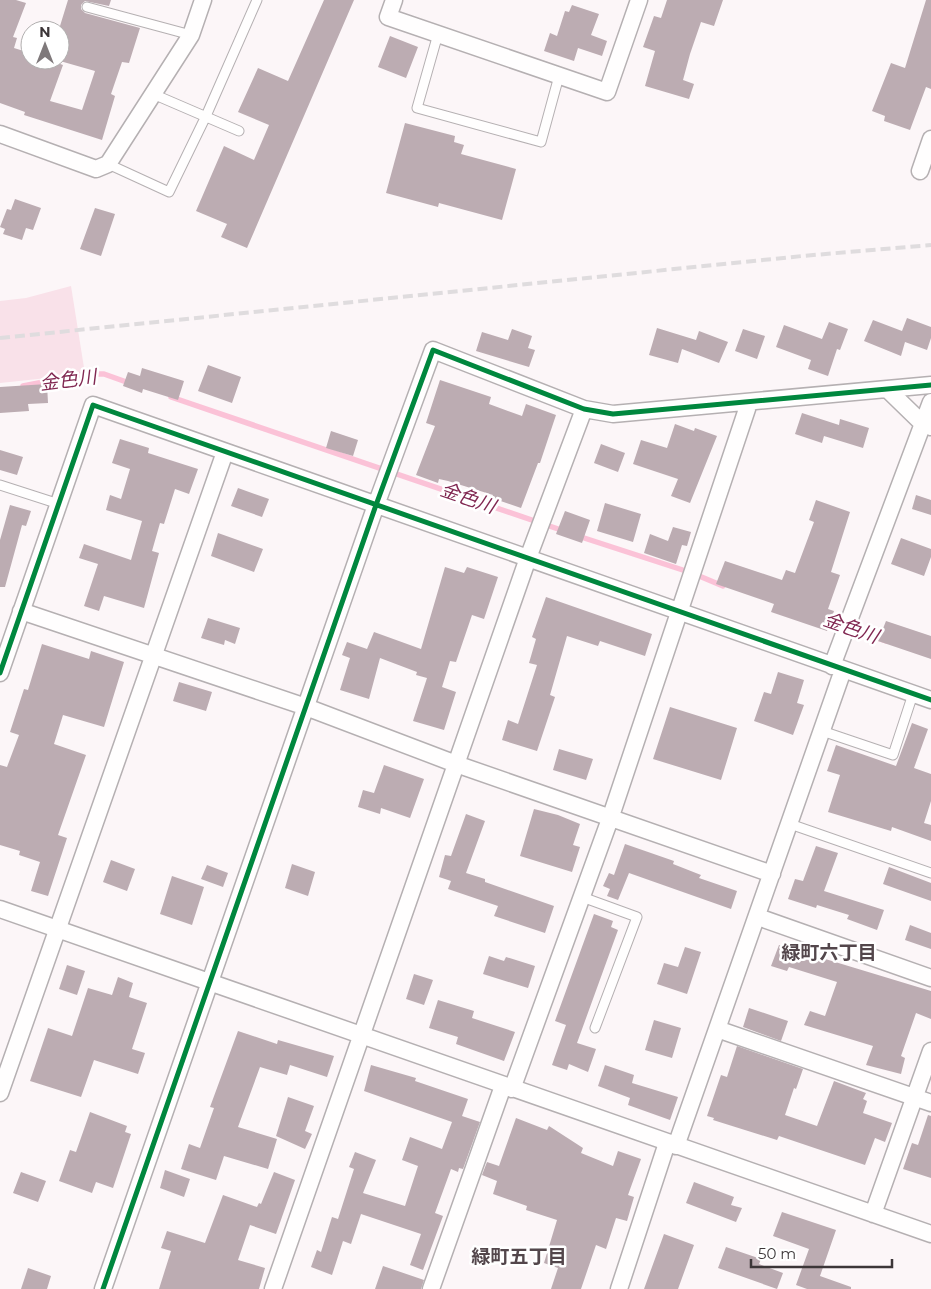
<svg xmlns="http://www.w3.org/2000/svg" width="931" height="1289" font-family="Montserrat,'Noto Sans JP',sans-serif">
<style>
.green{fill:#f9e1e9}
.lines{fill:none;stroke-linecap:round;stroke-linejoin:round}
.stream{stroke:#fbc2d7;stroke-width:5.5}
.building{fill:#bcacb2}
.lane-casing{stroke:#b5b0b2;stroke-width:11}
.street-casing{stroke:#b5b0b2;stroke-width:19}
.lane{stroke:#fffefe;stroke-width:9}
.street{stroke:#fffefe;stroke-width:16}
.rail{stroke:#dfdcde;stroke-width:4;stroke-dasharray:10 5;stroke-linecap:butt}
.cycleway-casing{stroke:#fff;stroke-width:8}
.cycleway{stroke:#00873e;stroke-width:5}
.labels{text-anchor:middle;dominant-baseline:central;stroke-width:5;stroke-linejoin:round;paint-order:stroke}
.water-label{font-size:19px;font-style:italic;fill:#812852;stroke:#fff}
.neighbourhood-label{font-size:19px;font-weight:bold;fill:#53464b;stroke:#fff}
</style>
<rect width="100%" height="100%" fill="#fcf6f8"/>
<path class="green" d="M71,286L85,374L0,383V301L26,298Z"/>
<g class="lines">
<path class="stream" d="M23,386L85,374H104L132,384
M171,397L564,531
M578,536L692,573L723,586
M824,620L886,641"/>
</g>
<path class="building" d="M0,0H16L26,3L13,37L17,38L14,48L30,53V60H49L63,65L50,101L82,110L95,71L60,61V26L68,0H111L109,6L85,1L81,5V9L85,13L140,28L129,63L122,62L111,94L115,96L102,140L24,115L25,112L0,103Z
M324,0H354L247,248L221,237L227,224L196,211L224,146L254,160L269,125L238,112L258,68L288,81Z
M667,0H723L714,26L701,22L690,54L683,80L694,84L689,99L645,86L655,51L643,47L654,16L661,18Z
M926,0H931V89L926,87L910,130L884,121L885,116L872,111L891,63L905,68Z
M572,5L599,14L591,35L607,41L602,56L578,48L574,61L544,51L550,33L557,36L565,11L569,12Z
M390,36L418,47L406,78L378,67Z
M405,123L455,136L454,142L464,145L461,154L516,169L502,220L439,203L438,207L386,193Z
M15,199L41,208L33,230L26,228L22,240L3,234L5,229L0,227L7,209L11,210Z
M95,208L115,214L101,256L80,249Z
M907,318L931,327V338L927,350L905,342L901,356L864,341L873,320L902,331Z
M829,322L848,329L840,350L837,349L828,376L808,369L811,360L776,347L784,325L822,339Z
M657,328L696,340L699,331L728,342L719,363L682,349L678,363L649,355Z
M512,329L532,336L528,348L535,350L529,367L476,351L482,332L508,340Z
M743,329L765,336L757,359L735,351Z
M208,365L241,377L232,403L198,391Z
M142,368L184,381L178,400L143,389L142,393L123,386L128,372L140,376Z
M440,380L491,397L489,404L522,416L526,404L556,415L540,463H538L521,508L492,498L493,495L448,481L439,479L438,483L416,475L435,426L426,423Z
M47,384L48,403L28,404L29,411L0,413V387Z
M802,413L839,425L840,419L869,428L863,448L824,436L822,443L795,434Z
M675,424L694,431L695,428L717,436L690,503L671,496L678,479L633,464L641,440L667,448Z
M331,431L358,440L353,456L326,448Z
M120,439L149,448L148,453L198,469L189,494L175,489L164,524L160,523L152,551L159,553L144,608L104,596L99,611L84,606L98,564L79,558L84,544L131,560L142,521L106,510L110,495L121,499L130,469L112,463Z
M601,444L625,453L618,472L594,463Z
M0,450L23,457L17,475L0,470Z
M238,488L269,499L262,517L231,506Z
M916,495L931,500V515L912,509Z
M816,500L850,512L831,572L840,575L828,609L834,611L827,631L771,612L774,604L716,584L725,561L782,580L786,570L795,573L814,522L809,520Z
M605,503L641,514L633,542L597,531Z
M10,505L31,511L26,526L22,525L5,587H0V540Z
M565,511L590,520L582,543L556,534Z
M673,527L691,532L687,546L682,545L676,564L644,553L650,534L668,541Z
M218,533L263,549L254,572L211,556Z
M901,538L931,549V557L924,576L891,564Z
M445,567L464,573L467,567L498,577L484,619L472,615L456,662L450,661L442,687L456,692L444,730L413,721L427,678L416,675L417,672L380,658L369,699L340,690L350,658L342,655L347,642L367,649L374,632L421,649Z
M546,597L652,634L645,656L600,641L598,646L567,636L550,695L555,697L537,751L502,740L508,720L518,724L537,665L529,663L536,639L532,637Z
M208,618L240,628L235,644L225,640L224,645L201,638Z
M886,621L931,636V659L878,641Z
M42,644L89,659L91,651L124,662L104,727L63,715L54,744L86,755L58,835L67,838L48,896L31,891L40,862L19,855L20,851L0,845V765L7,767L19,735L10,732L24,689L28,690Z
M778,672L804,680L797,703L804,705L793,735L754,721L764,692L771,694Z
M179,682L212,692L206,711L173,701Z
M670,707L737,728L721,780L653,759Z
M912,723L928,729L914,768L931,774V801L924,823L931,825V841L892,827L891,831L828,812L840,775L827,771L836,745L896,766Z
M559,749L593,759L586,780L553,770Z
M384,765L424,779L410,818L381,808L380,814L358,807L363,790L374,793Z
M534,809L558,815L580,824L573,845L580,847L572,872L520,856Z
M466,814L485,821L466,873L485,879V882L554,906L545,933L494,916L498,906L448,889L451,881L439,877L445,855L451,856Z
M625,844L674,861L673,864L701,875L699,878L737,891L731,909L629,873L618,900L607,896L610,889L603,886L609,873L614,875Z
M816,846L838,853L824,891L884,910L877,930L847,919L849,915L817,905L816,908L788,899L795,879L803,881Z
M111,860L135,869L127,891L103,882Z
M292,864L315,872L308,896L285,888Z
M207,865L228,873L223,887L201,879Z
M889,867L931,883V901L883,884Z
M172,876L204,887L192,925L160,914Z
M594,914L613,921L611,927L618,930L577,1043L596,1049L588,1072L569,1064L567,1070L552,1065L566,1025L555,1021Z
M910,925L931,933V949L905,940Z
M779,945L931,991V1019L916,1013L901,1056L905,1058L901,1074L866,1065L873,1046L804,1025L810,1011L825,1016L837,982L789,967L787,971L771,966Z
M685,947L701,952L687,994L657,984L664,963L678,967Z
M489,956L504,961L506,957L535,966L528,988L483,974Z
M67,965L85,971L77,995L59,989Z
M414,974L433,980L424,1005L406,999Z
M118,977L133,983L129,997L147,1003L132,1049L145,1053L138,1074L94,1060L81,1097L30,1081L48,1028L72,1036L88,988L112,995Z
M438,1000L474,1011L472,1018L515,1032L504,1061L456,1044L458,1037L429,1028Z
M749,1008L788,1021L781,1041L743,1027Z
M654,1020L681,1028L672,1058L645,1050Z
M238,1031L277,1044L278,1040L334,1056L327,1077L290,1065L287,1075L260,1067L238,1127L277,1139L268,1169L224,1156L216,1180L181,1169L189,1144L200,1148L214,1108L210,1107Z
M737,1046L803,1069L796,1089L794,1088L785,1115L817,1126L834,1081L866,1093L863,1099L867,1101L863,1113L892,1123L885,1142L875,1138L865,1165L779,1136L777,1140L713,1120L714,1118L707,1116L721,1075L727,1077Z
M371,1065L416,1078L415,1081L468,1099L462,1116L480,1122L463,1169L459,1168L458,1172L451,1169L435,1213L443,1216L423,1270L410,1265L421,1234L361,1214L351,1244L343,1241L332,1275L311,1267L317,1250L321,1252L332,1217L338,1219L354,1169L349,1167L355,1152L376,1160L363,1193L405,1206L418,1166L402,1160L410,1137L442,1149L452,1122L364,1091Z
M605,1065L634,1075L632,1083L678,1097L670,1120L628,1105L630,1098L598,1086Z
M288,1097L314,1106L305,1131L312,1134L305,1149L276,1136Z
M90,1112L127,1126L125,1132L131,1134L113,1188L96,1182L92,1193L59,1181L70,1150L76,1152Z
M928,1115L931,1116V1178L903,1169L912,1143L918,1145Z
M516,1118L547,1130L549,1126L583,1148L581,1153L613,1166L618,1151L641,1159L628,1195L634,1197L627,1221L616,1218L606,1249L596,1245L581,1289H551L558,1268L544,1263L557,1220L526,1210L527,1206L493,1194L497,1181L482,1175L487,1162L499,1166Z
M165,1170L190,1179L184,1197L160,1188Z
M21,1172L46,1181L38,1202L13,1193Z
M274,1172L295,1180L276,1234L250,1225L238,1260L265,1268L259,1289H159L171,1251L161,1248L167,1231L205,1243L223,1195L257,1207L259,1203L261,1204Z
M694,1182L734,1197L731,1205L742,1208L736,1222L686,1203Z
M782,1212L836,1230L820,1276L851,1287V1289H807L796,1285L809,1249L773,1236Z
M664,1234L694,1245L678,1289H644Z
M726,1247L761,1259L759,1264L783,1273L777,1289L718,1268Z
M383,1266L424,1280L421,1289H375Z
M28,1268L51,1276L47,1289H21Z"/>
<g class="lines">
<g class="lane-casing">
<path id="lane" d="M87,7L191,35
M438,34L417,108L541,142L559,76
M153,94L239,131
M108,164L169,192L206,116L257,0
M0,485L59,504
M822,731L893,755L913,694
M790,824L931,873
M582,897L637,917L595,1028"/>
</g>
<g class="street-casing">
<path id="street" d="M394,0L388,17L607,92L639,0
M0,134L96,169L108,164L191,35L203,0
M920,171L931,139
M887,389L923,424L931,427
M21,611L306,707L456,764L772,874
M832,666L931,402
M0,673L93,405L931,700
M0,909L931,1234
M758,917L931,978
M717,1029L931,1103
M512,1089L610,819L749,403
M0,1093L225,452
M676,1146L843,670
M873,1214L931,1051
M103,1289L376,505L433,350L584,409L613,414L931,385
M273,1289L528,558L584,409
M431,1289L503,1086
M619,1289L667,1143"/>
</g>
<use href="#lane" class="lane"/>
<use href="#street" class="street"/>
<path class="rail" d="M0,338L802,256L931,245"/>
<g class="cycleway-casing">
<path id="cycleway" d="M0,673L93,405L931,700
M103,1289L376,505L433,350L584,409L613,414L931,385"/>
</g>
<use href="#cycleway" class="cycleway"/>
</g>
<g class="labels">
<g class="water-label">
<text transform="translate(68 380) rotate(-7)">金色川</text>
<text transform="translate(468 498) rotate(19)">金色川</text>
<text transform="translate(851 628) rotate(19)">金色川</text>
</g>
<g class="neighbourhood-label">
<text x="829" y="952">緑町六丁目</text>
<text x="519" y="1256">緑町五丁目</text>
</g>
</g>
<g transform="translate(45 45)"><circle r="24" fill="#ffffff" stroke="#b1afaf"/>
<path d="M0-4L9 19L0 12L-9 19Z" fill="#7f797b"/>
<text y="-8" font-size="14" font-weight="bold" text-anchor="middle" fill="#3c3638">N</text>
</g>
<path d="M751 1259v8h141v-8" fill="none" stroke="#3c3638" stroke-width="2.5"/>
<text x="758" y="1259" font-size="15" fill="#3c3638" stroke="#ffffff" stroke-width="4" paint-order="stroke">50 m</text>
</svg>
